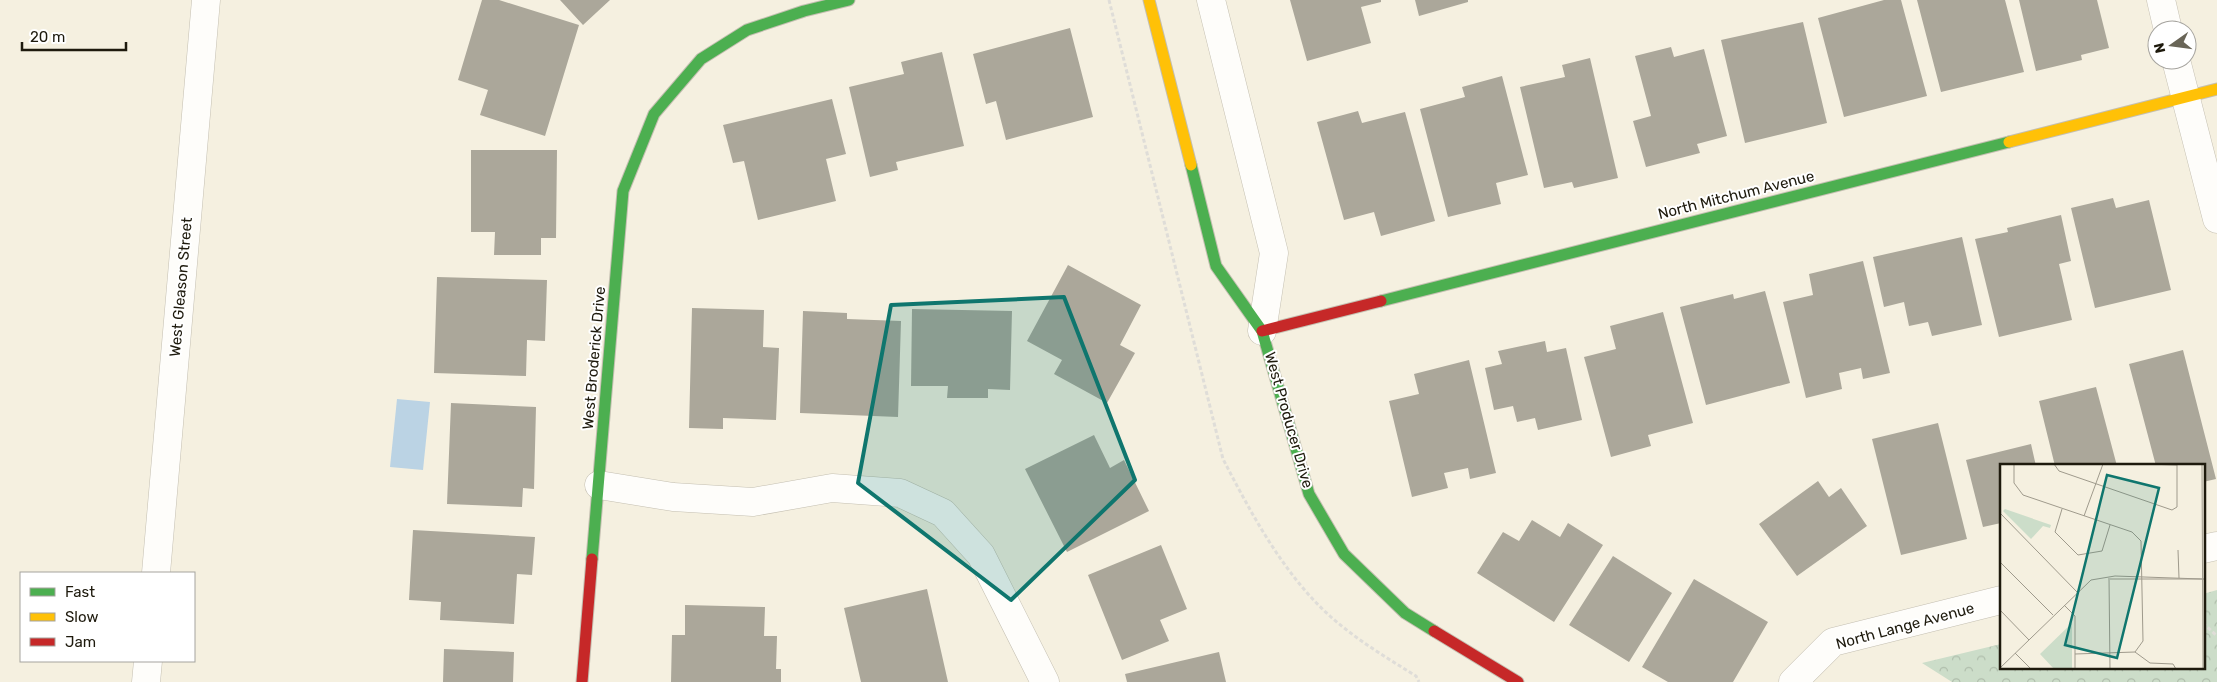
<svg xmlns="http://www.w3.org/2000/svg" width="2217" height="682" font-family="Rubik,sans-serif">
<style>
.forest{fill:url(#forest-crowns)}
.water{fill:#bbd3e4}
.building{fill:#aba79a}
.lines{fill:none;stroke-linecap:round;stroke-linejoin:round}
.street-casing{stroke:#c4bfb1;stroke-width:29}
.fast-casing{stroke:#c4bfb1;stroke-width:13}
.slow-casing{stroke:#c4bfb1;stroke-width:13}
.jam-casing{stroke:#c4bfb1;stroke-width:13}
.path{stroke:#dfddd8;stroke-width:3;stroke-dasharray:4 2.5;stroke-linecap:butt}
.street{stroke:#fefdfa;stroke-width:28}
.fast{stroke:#4caf50;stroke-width:11}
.slow{stroke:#ffc107;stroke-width:11}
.jam{stroke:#c62828;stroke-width:11}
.marked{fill:#0f766e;fill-opacity:0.2;stroke:#0f766e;stroke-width:4;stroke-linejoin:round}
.labels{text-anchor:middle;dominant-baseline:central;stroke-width:4;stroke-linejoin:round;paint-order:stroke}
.street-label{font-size:15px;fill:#1e1a0d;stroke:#fff}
.inset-road{fill:none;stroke:#9f9a8c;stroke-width:1}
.view{fill:#0f766e;fill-opacity:0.15;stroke:#0f766e;stroke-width:2.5}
.inset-edge{fill:none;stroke:#1e1a0d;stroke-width:2.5}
</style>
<defs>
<pattern id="forest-crowns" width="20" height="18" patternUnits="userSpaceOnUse" patternTransform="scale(1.25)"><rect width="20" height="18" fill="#ccddc9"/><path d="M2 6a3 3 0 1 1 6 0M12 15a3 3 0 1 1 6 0" fill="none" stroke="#afbdab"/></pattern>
</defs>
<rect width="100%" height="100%" fill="#f5f0e0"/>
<path class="forest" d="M2217,590V682H1952L1922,663L2001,644V668H2203V594Z"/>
<path class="water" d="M397,399L430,402L423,470L390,467Z"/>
<path class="building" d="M482,0H499L579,25L545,136L480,115L488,90L458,80Z
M560,0H610L583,25Z
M1290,0H1381V2L1361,7L1371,43L1307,61Z
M1415,0H1468V2L1419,16Z
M1884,0H1901L1927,96L1844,117L1818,18Z
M1917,0H2005L2024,72L1941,92Z
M2019,0H2097L2109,48L2081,55L2082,60L2036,71Z
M1803,22L1827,123L1745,143L1721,40Z
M1070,28L1093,117L1006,140L996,101L986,104L973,54Z
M1671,47L1674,57L1704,49L1727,136L1697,144L1700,153L1646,167L1633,121L1651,116L1635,56Z
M942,52L964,146L896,162L898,170L870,177L849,87L904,74L901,62Z
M1590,58L1618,178L1574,188L1572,182L1544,188L1520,87L1565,77L1562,65Z
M1502,76L1528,175L1496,183L1501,204L1448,217L1420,109L1465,97L1462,87Z
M832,99L846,154L826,159L836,201L758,220L744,161L733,163L723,125Z
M1358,111L1362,123L1405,112L1435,221L1381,236L1374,212L1344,220L1317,122Z
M471,150H557L556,238H541V255H494L495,232H471Z
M2113,198L2116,208L2149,200L2171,290L2095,308L2071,208Z
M2061,215L2071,261L2059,264L2072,320L1999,337L1975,239L2008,232L2007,228Z
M1962,237L1982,325L1932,336L1928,322L1909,326L1904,302L1884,307L1873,257Z
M1863,261L1890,373L1863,379L1861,368L1839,373L1842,389L1806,398L1783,302L1813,295L1809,274Z
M1068,265L1141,305L1120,345L1135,353L1107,403L1054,374L1062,360L1027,341Z
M437,277L547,280L545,341L527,340L526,376L434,373Z
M1765,291L1790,383L1706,405L1680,307L1733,294L1734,299Z
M692,308L764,310L763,347L779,348L776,420L723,418V429L689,428Z
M912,309L1012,311L1010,390L988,389V398H947L948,386H911Z
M803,311L847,313V319L901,321L898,417L800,413Z
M1663,312L1693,423L1648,435L1651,446L1611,457L1584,357L1616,349L1610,326Z
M1545,341L1547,352L1566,348L1582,420L1538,430L1535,418L1517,422L1513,406L1494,410L1485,368L1502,364L1498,351Z
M2183,350L2216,479L2203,482V466H2156L2129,364Z
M1469,360L1496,473L1470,479L1468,468L1444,473L1448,488L1412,497L1389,401L1419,394L1414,374Z
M2096,387L2117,466H2055L2039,401Z
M451,403L536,407L534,489L523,488L522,507L447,504Z
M1938,423L1967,539L1901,555L1872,439Z
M1094,435L1110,468L1124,460L1149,511L1067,552L1025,469Z
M2031,444L2036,466H2001V523L1983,527L1966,460Z
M1818,481L1829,497L1841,488L1867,526L1797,576L1759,524Z
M1532,520L1560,537L1568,523L1603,545L1554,622L1477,573L1503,532L1519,541Z
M413,530L535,537L532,575L517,574L514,624L440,620L441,602L409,600Z
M1161,545L1187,609L1160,620L1169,641L1122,660L1088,575Z
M1613,556L1672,593L1629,662L1569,625Z
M1694,579L1768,622L1733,682H1668L1642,667Z
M927,589L948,682H861L844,608Z
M685,605L765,607L764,636H777L776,669H781V682H671L672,635H685Z
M444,649L514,652L513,682H443Z
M1219,652L1226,682H1127L1125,674Z"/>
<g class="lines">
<g class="street-casing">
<path id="street" d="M1211,0L1274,253L1262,331
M2161,0L2168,30
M2176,60L2217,219
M599,485L673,497L753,502L832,488L900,493L943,513L981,555L1045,682
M2203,549L2217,546
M156,573L206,0
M146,682L148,661
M1793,682L1833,642L2001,600"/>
</g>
<g class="fast-casing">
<path id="fast" d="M1191,165L1216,266L1262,331L1309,494L1344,554L1405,613L1434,631
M1381,301L2009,142
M592,559L623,191L654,114L701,59L747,30L804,11L849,0"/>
</g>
<g class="slow-casing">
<path id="slow" d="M1149,0L1191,165
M2009,142L2217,89"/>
</g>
<g class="jam-casing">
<path id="jam" d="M1262,331L1381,301
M1434,631L1518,682
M582,682L592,559"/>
</g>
<path class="path" d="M1109,0L1223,459C1252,515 1284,575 1331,617C1357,640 1387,658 1416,676L1419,682
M2203,623L2217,636"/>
<use href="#street" class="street"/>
<use href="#fast" class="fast"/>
<use href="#slow" class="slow"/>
<use href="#jam" class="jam"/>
</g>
<path class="marked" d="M1064,297L1135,480L1011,600L858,483L891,305Z"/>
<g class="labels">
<g class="street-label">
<text transform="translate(1736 195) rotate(-14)">North Mitchum Avenue</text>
<text transform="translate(181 287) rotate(-85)">West Gleason Street</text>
<text transform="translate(594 358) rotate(-85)">West Broderick Drive</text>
<text transform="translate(1289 420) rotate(74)">West Producer Drive</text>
<text transform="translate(1905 626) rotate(-15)">North Lange Avenue</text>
</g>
</g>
<g transform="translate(2000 464)">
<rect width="205" height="205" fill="#f5f0e0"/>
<path d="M5,45L51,61L50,64L43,62L31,75L3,47ZM72,159V205H54L40,190Z" fill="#ccddc9"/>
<path class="inset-road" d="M14,0V19L23,31L132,68L141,77L143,177L135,188M54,0L59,7L172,46L177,43V0M146,0L177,1M202,0L203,205M62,45L55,68L78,91L102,87L110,61M0,49L77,128M84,52L103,0M178,86L179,114M0,98L53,151M109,114L110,205M110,115H205M64,141L75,152V205M0,146L29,176M15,189L31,205M75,190L135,188L150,199L173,200L176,205M0,204L91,116L115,112L202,115"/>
<path class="view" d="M107,11L159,24L117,194L65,181Z"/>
<rect width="205" height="205" class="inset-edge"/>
</g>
<rect x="20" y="572" width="175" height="90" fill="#ffffff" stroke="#a5a39e"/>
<rect x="30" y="588" width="25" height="8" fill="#4caf50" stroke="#a5a39e"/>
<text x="65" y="597" font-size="15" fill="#1e1a0d">Fast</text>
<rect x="30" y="613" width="25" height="8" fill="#ffc107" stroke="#a5a39e"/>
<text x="65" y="622" font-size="15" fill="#1e1a0d">Slow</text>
<rect x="30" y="638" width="25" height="8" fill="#c62828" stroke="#a5a39e"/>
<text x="65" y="647" font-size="15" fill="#1e1a0d">Jam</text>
<g transform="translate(2172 45) rotate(256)"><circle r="24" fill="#ffffff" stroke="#a5a39e"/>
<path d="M0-4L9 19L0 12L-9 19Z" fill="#696557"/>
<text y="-8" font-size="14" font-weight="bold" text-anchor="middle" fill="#1e1a0d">N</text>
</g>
<path d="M22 42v8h104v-8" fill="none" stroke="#1e1a0d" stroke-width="2.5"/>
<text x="30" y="42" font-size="15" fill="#1e1a0d" stroke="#ffffff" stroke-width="4" paint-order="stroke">20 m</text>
</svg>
